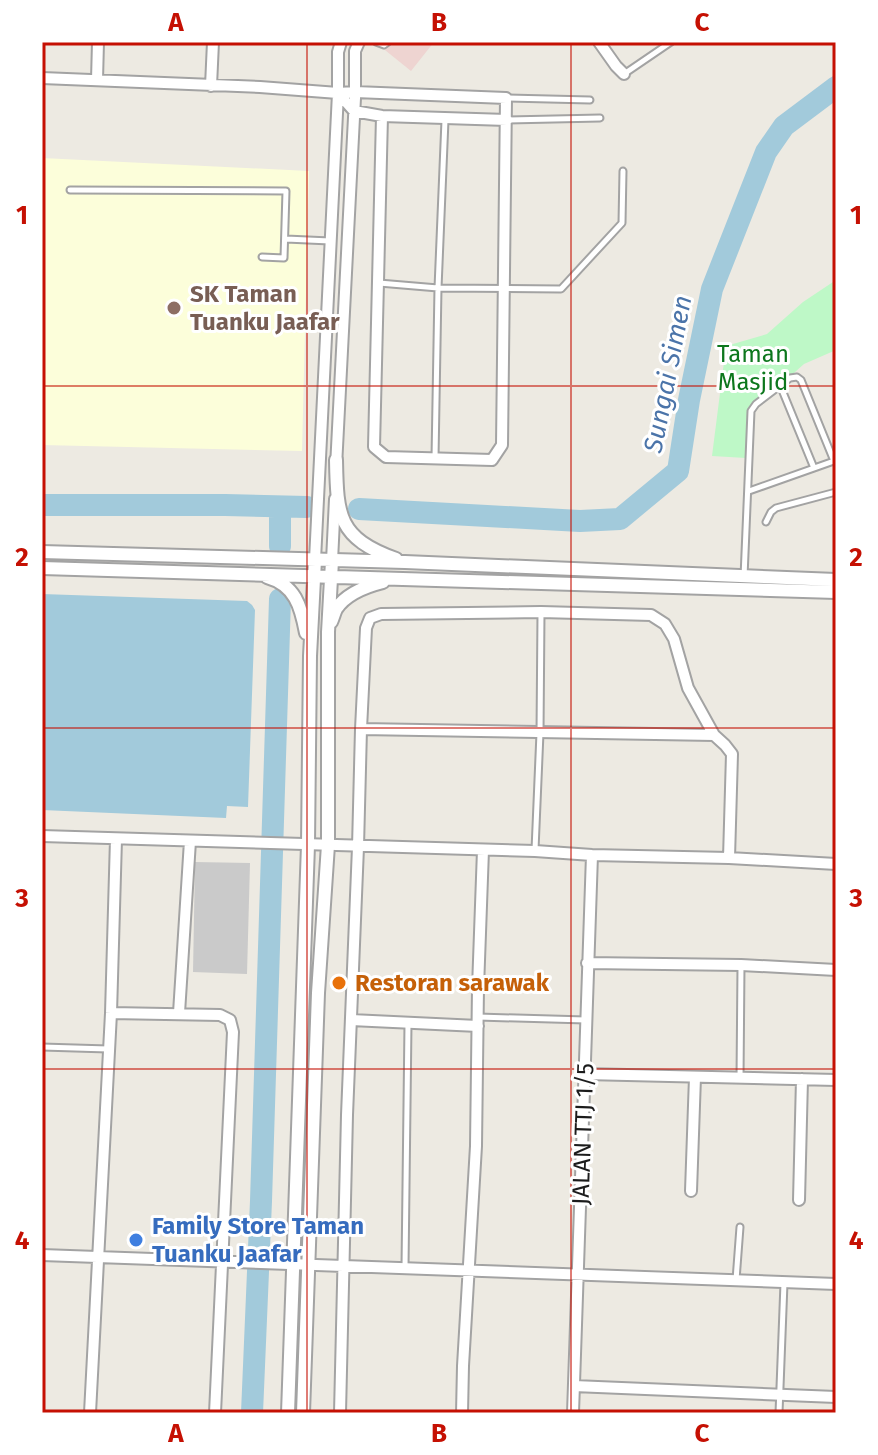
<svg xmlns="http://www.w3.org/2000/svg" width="878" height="1455" font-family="'Fira Sans',sans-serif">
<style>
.commercial{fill:#eed4d1}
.education{fill:#fcfeda}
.religious{fill:#cacaca}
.park{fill:#bef8c7}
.water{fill:#a2cadb}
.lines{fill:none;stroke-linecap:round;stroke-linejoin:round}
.river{stroke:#a2cadb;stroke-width:22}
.service-casing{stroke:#a3a3a3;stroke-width:9}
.minor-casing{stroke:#a3a3a3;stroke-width:14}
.tertiary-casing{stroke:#a3a3a3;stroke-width:16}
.service{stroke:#fff;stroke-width:5}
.minor{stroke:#fff;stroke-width:10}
.tertiary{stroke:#fff;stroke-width:12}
.grid{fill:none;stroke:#c51003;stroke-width:2;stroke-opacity:0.55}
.education-dot{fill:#8d6e63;stroke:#fff;stroke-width:3}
.food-dot{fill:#e8710a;stroke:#fff;stroke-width:3}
.shop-dot{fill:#3f7fe0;stroke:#fff;stroke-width:3}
.labels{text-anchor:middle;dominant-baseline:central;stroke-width:6;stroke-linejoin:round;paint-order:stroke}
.education-label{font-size:24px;font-weight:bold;fill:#785e54;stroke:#fff;text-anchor:start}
.park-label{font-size:24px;fill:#0d771d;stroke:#fff}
.food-label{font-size:24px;font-weight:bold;fill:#c56008;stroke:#fff;text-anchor:start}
.street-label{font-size:24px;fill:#1c1c1c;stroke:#fff}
.shop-label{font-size:24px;font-weight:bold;fill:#366cbe;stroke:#fff;text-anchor:start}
.water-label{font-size:26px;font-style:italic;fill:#4b74a9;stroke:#fff}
.neatline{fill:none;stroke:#c51003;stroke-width:3}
.grid-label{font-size:26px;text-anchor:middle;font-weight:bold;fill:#c51003}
</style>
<rect width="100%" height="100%" fill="#edeae2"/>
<path class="commercial" d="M375,42H434L411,71Z"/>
<path class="education" d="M42,158L309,171L302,451L42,445Z"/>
<path class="religious" d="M195,862L250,863L247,974L193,972Z"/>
<path class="park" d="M836,280V350L804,364L749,413L746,458L712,456L726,346L767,334L803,302Z"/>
<path class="water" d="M42,594L247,601L252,605L255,610L248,807L227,806L226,818L42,810Z"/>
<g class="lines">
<path class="river" d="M42,505H225L307,507
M359,509L580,521L620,519L678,471L689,400L712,289L766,152L784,126L836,87
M280,546V507
M252,1413L261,1201L280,599"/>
<g class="service-casing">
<path id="service" d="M376,42L384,45L388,42
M624,74L671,42
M507,98L590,100
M508,120L600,118
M70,190L286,191L284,258L262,257
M286,239L330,241
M379,283L438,288L561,289L622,223L623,171
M780,385L814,468
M435,458L438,288L445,120
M749,491L834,461
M766,522L771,512L776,508L836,492
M744,577L751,411L756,404L790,378L797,377L801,380L834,461
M535,850L540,733L541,613
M478,1017L586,1020
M42,1047L108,1049
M740,1079L741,966
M405,1267L408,1024
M736,1280L740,1227
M779,1413L784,1283"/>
</g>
<g class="minor-casing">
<path id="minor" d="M599,42L616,66L624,74
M42,78L260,87L338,93L355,92L506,98L502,445L492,460L386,457L374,447L382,116
M97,80L98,42
M211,86L213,42
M338,93L354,111L382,116L507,120
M336,467L355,98V51L359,42
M315,560L338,93V52L341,42
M332,561L335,499
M361,729L714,735
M42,836L535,851L592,855L729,858L836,864
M587,963L741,965L836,970
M111,1013L220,1015L230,1020L233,1032L215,1413
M179,1013L190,841
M351,1020L478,1026
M585,1074L836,1080
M691,1191L695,1077
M799,1200L802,1079
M42,1255L836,1284
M574,1386L836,1397
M90,1413L111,1013L116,839
M340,1413L347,1115L358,847L361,729L366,628L370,618L381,614L541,612L651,615L665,624L674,639L688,688L714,735L725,745L732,754L729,858
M462,1413L463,1366L476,1146L478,988L483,850
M573,1413L592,855"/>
</g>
<g class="tertiary-casing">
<path id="tertiary" d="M336,460C337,516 338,538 396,559
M42,552L405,562L836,580
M42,568L836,592
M267,577C295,585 301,606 306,633
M331,622C333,618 334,613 336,609C346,594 367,586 383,582
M288,1413L308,845L310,656L315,560
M303,1413L318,993L328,845V632L332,561"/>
</g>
<use href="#service" class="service"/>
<use href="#minor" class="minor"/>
<use href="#tertiary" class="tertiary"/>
</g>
<path class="grid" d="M307,42V1413M571,42V1413M42,386H836M42,728H836M42,1069H836"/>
<circle class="education-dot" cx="174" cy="308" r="8"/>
<circle class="food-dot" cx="339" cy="983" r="8"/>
<circle class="shop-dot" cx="136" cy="1240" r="8"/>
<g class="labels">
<g class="education-label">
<text x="190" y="294">SK Taman<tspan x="190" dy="28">Tuanku Jaafar</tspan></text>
</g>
<g class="park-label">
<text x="753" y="354">Taman<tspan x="753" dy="28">Masjid</tspan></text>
</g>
<g class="food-label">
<text x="355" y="983">Restoran sarawak</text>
</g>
<g class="street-label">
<text transform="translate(583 1134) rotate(-88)">JALAN TTJ 1/5</text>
</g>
<g class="shop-label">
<text x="152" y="1226">Family Store Taman<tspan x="152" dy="28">Tuanku Jaafar</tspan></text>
</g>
<g class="water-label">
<text transform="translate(668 374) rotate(-79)">Sungai Simen</text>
</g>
</g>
<rect width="878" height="1455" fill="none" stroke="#ffffff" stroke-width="88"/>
<rect x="44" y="44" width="790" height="1367" class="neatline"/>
<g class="grid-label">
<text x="176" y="31">A</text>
<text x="439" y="31">B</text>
<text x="702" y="31">C</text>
<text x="22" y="224">1</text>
<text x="856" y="224">1</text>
<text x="22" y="566">2</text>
<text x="856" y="566">2</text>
<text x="22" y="907">3</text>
<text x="856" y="907">3</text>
<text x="22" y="1249">4</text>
<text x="856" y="1249">4</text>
<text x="176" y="1442">A</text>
<text x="439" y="1442">B</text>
<text x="702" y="1442">C</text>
</g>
</svg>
